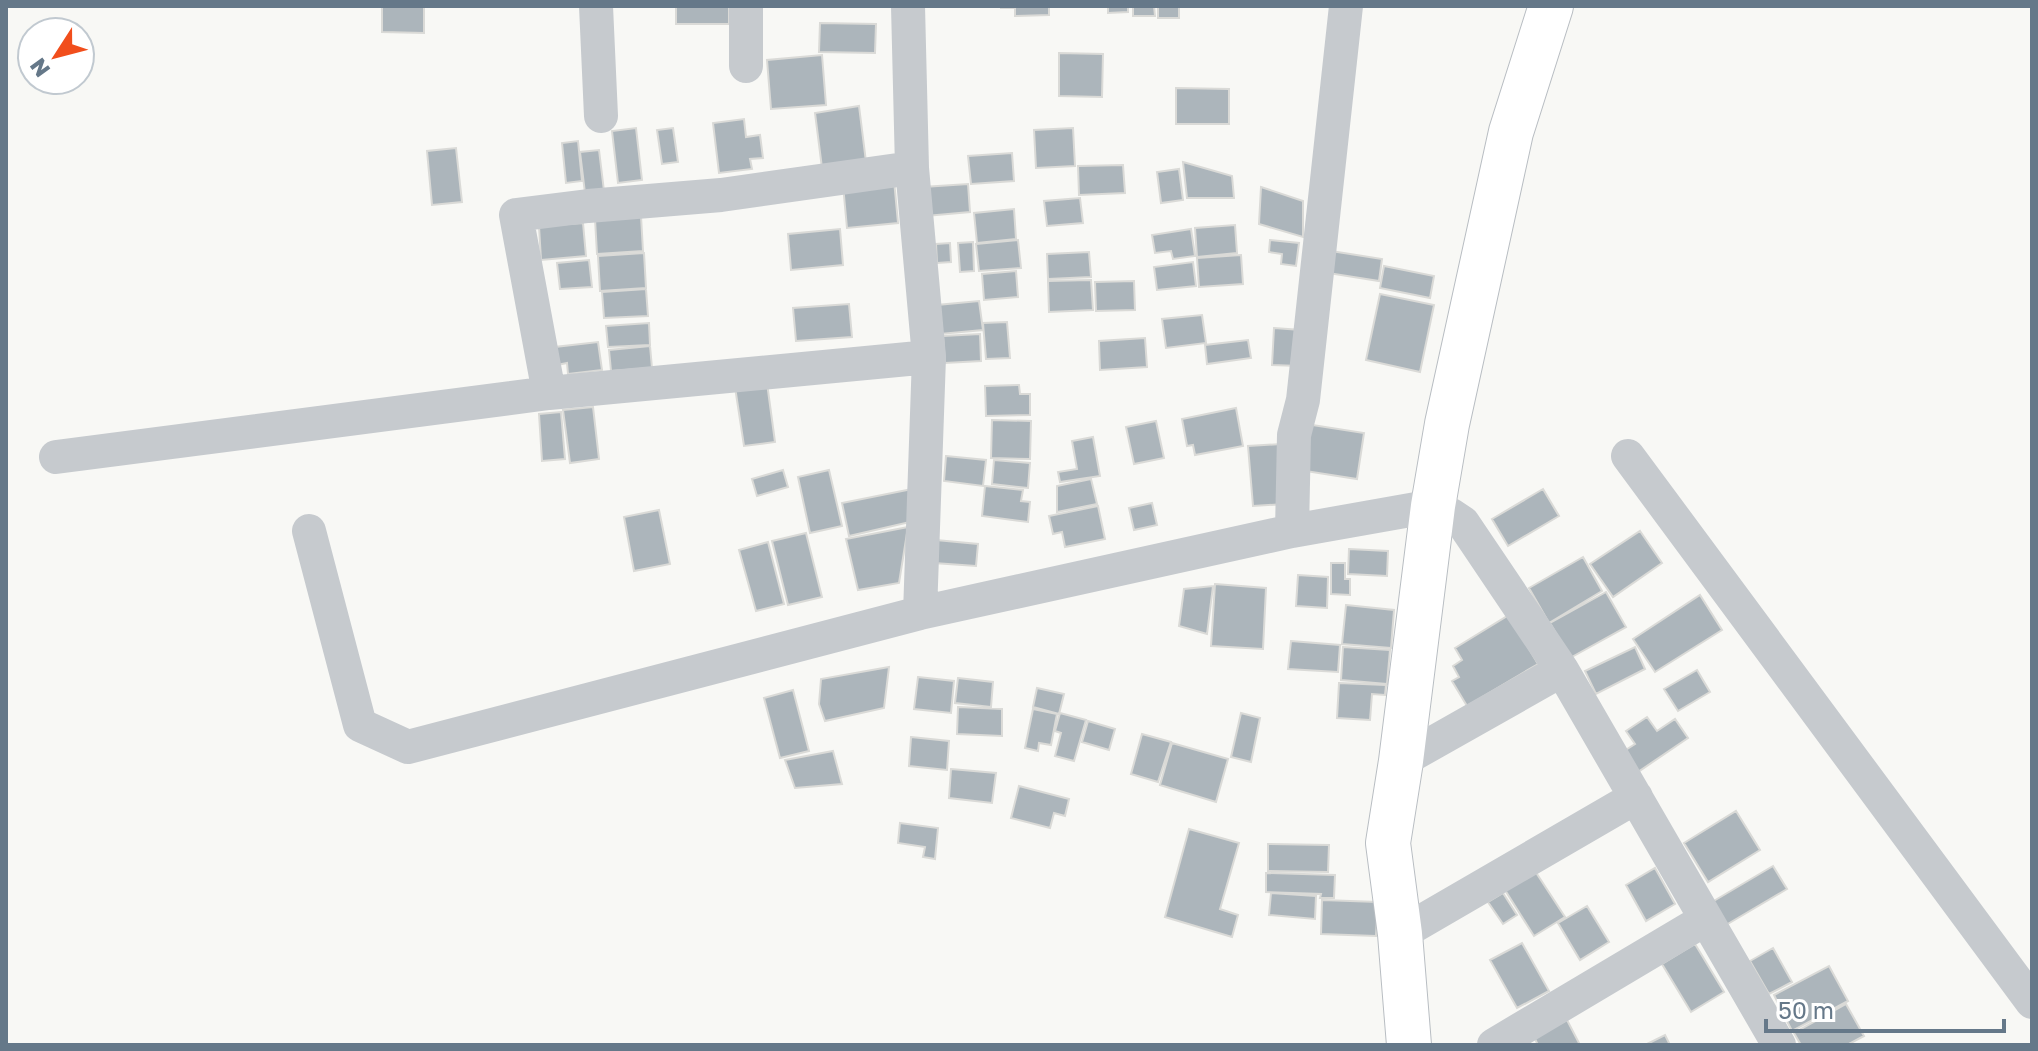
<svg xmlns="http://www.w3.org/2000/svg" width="2038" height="1051" font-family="'Golos Text',sans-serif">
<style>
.building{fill:#acb5bb;stroke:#dadad7;stroke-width:2}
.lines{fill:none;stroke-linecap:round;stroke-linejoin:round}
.secondary-casing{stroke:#b8bdc2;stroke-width:46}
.street{stroke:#c6cace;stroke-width:34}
.secondary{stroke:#fff;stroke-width:44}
</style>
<rect width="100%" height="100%" fill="#f8f8f5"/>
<path class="building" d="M382,6H424V33L382,32Z
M676,6H729V24H676Z
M1001,6H1049V15L1015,16V8H1001Z
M1108,6H1128V12L1108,13Z
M1133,6H1154L1155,16H1133Z
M1158,6H1179V18H1158Z
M820,23L876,24L875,53L819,52Z
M1059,53L1103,54L1102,97L1059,96Z
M822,55L826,105L771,109L767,60Z
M1176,88L1229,89V124H1176Z
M859,106L866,162L822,168L815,113Z
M744,119L746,137L760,135L763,158L750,159L752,169L719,173L713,123Z
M636,128L642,180L618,183L612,131Z
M673,128L678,162L662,164L657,130Z
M1073,128L1075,166L1036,168L1034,130Z
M578,141L582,181L566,183L562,143Z
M456,148L462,202L432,205L427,151Z
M599,150L604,191L585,193L580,152Z
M1012,153L1014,181L971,184L968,156Z
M1183,162L1232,176L1234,198H1187Z
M1123,165L1125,193L1079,195L1078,166Z
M1179,169L1183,200L1161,203L1157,172Z
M894,180L898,223L847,228L843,185Z
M968,184L970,212L926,216L923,187Z
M1261,187L1303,201V237L1259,224Z
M1080,198L1083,223L1047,226L1044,201Z
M1014,209L1016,239L977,243L974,213Z
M641,216L643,251L597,254L595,219Z
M583,223L586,256L541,260L539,226Z
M1235,225L1237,253L1197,257L1195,228Z
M840,229L843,265L791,270L788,234Z
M1191,229L1195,256L1173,259L1171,251L1155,253L1152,235Z
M1018,240L1021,268L979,271L976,244Z
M1270,240L1299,243L1296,266L1281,264L1282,254L1269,252Z
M973,242L974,271L960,272L958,243Z
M950,243L951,262L937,263L936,244Z
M1331,251L1382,259L1379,281L1328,273Z
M1089,252L1091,277L1048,279L1047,254Z
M644,253L646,288L600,291L598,256Z
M1241,255L1243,284L1199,287L1197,258Z
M589,260L592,287L560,289L557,263Z
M1193,262L1196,286L1157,290L1154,267Z
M1384,266L1434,276L1430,298L1380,288Z
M1016,271L1018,297L984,300L982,274Z
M1091,280L1093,310L1049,312L1048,281Z
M1134,281L1135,310L1096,311L1095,282Z
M646,289L648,316L604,318L602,292Z
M1380,294L1434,305L1420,372L1366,360Z
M979,301L983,330L940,334L937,305Z
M849,304L852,337L796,341L793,308Z
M1202,315L1206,343L1166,348L1162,319Z
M1007,322L1010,358L986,359L983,323Z
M649,323L650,345L608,347L606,326Z
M1274,328L1301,330L1299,366L1272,365Z
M980,334L981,361L945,363L943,336Z
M1145,338L1147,367L1100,370L1099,341Z
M1248,340L1251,358L1207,364L1205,345Z
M598,342L602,370L568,374L567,363L557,365L555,347Z
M650,346L652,368L611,371L609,350Z
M767,383L775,442L744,446L735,387Z
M1019,385L1020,394H1030V415L986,416L985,386Z
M593,407L599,459L570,463L563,410Z
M1236,408L1243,446L1195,455L1193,445L1187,446L1182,419Z
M561,412L565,459L542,461L539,414Z
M992,420L1031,421L1030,459L991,458Z
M1156,421L1164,458L1134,464L1126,427Z
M1306,424L1364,433L1357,479L1299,470Z
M1093,437L1100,476L1060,482L1058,472L1077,469L1072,441Z
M1281,444L1286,504L1253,506L1248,446Z
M946,456L986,460L983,486L944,481Z
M994,460L1030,463L1028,488L992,484Z
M783,470L788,487L757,496L752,479Z
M829,470L842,526L810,533L798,477Z
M1091,479L1097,504L1057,512V486Z
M985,486L1023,490L1021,501L1030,502L1028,522L982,516Z
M912,489L910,522L849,536L842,503Z
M1543,489L1559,516L1508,546L1492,519Z
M1152,503L1157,525L1134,530L1129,508Z
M1098,506L1105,539L1065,547L1062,532L1053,534L1049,516Z
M659,510L670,564L634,571L624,517Z
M908,527L899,583L858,590L846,539Z
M1640,531L1662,563L1613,597L1590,564Z
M806,533L822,597L788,605L772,541Z
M936,540L978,544L976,566L934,563Z
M768,542L784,604L756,611L739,550Z
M1349,549L1388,551L1387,576L1348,574Z
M1583,557L1602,591L1549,623L1529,588Z
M1331,563H1345V579H1350V595L1331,594Z
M1298,575L1328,577L1327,608L1296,606Z
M1215,584L1266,588L1263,649L1211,646Z
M1213,586L1207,634L1179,626L1184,589Z
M1606,592L1626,627L1570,658L1550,623Z
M1700,595L1722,630L1655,672L1633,639Z
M1346,605L1394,610L1391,648L1342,644Z
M1509,615L1538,664L1467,706L1452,681L1459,677L1453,666L1462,660L1455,648Z
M1291,641L1340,645L1338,672L1288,669Z
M1343,647L1390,650L1387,684L1341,680Z
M1635,647L1645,669L1596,694L1585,671Z
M889,667L884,708L825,721L819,704L821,679Z
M1697,670L1710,692L1678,711L1664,689Z
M918,677L954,681L951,713L914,709Z
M958,678L993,682L991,707L955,703Z
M1339,683L1386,685L1385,695L1372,694L1370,720L1337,718Z
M1037,688L1064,694L1059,714L1033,707Z
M793,690L809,751L780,758L764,698Z
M958,707L1002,709V736L957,734Z
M1033,709L1057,714L1051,745L1039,743L1038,751L1025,748Z
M1060,713L1086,720L1074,761L1055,756L1061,733L1055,731Z
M1241,713L1260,718L1251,762L1231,757Z
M1647,717L1657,731L1675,719L1688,738L1635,774L1621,753L1635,744L1626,731Z
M1088,721L1115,729L1109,750L1082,742Z
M1142,734L1171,742L1158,782L1131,774Z
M911,737L949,741L947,770L909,766Z
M1172,743L1228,759L1216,802L1160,785Z
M833,751L842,784L795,788L785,760Z
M951,769L996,773L992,803L949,798Z
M1019,786L1069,799L1065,816L1054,813L1050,828L1011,818Z
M1736,811L1760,850L1708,882L1684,843Z
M900,823L938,828L935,859L923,857L925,847L898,843Z
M1189,829L1239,843L1220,909L1238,915L1232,937L1165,917Z
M1268,844L1329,845L1328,872L1268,871Z
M1773,866L1787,889L1726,925L1712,902Z
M1655,868L1675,904L1646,921L1626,885Z
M1535,871L1565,917L1534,936L1505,890Z
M1266,873L1335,875L1334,898H1320L1321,894L1266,892Z
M1271,893L1316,896L1315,919L1269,915Z
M1503,893L1517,915L1503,924L1488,902Z
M1322,900L1378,902L1376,936L1321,934Z
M1587,906L1609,942L1580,960L1558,923Z
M1522,943L1549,991L1517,1008L1490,960Z
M1695,944L1724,992L1691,1012L1662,964Z
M1773,948L1792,982L1769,994L1750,961Z
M1829,966L1848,1001L1792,1031L1774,995Z
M1846,1004L1864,1036L1847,1045H1801L1794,1033Z
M1567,1020L1580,1045H1538L1534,1037Z
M1665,1035L1670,1045H1645Z"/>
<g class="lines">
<g class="secondary-casing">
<path id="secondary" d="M1409,1045L1400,934L1388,843L1401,761L1433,506L1447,424L1511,132L1551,6"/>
</g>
<path class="street" d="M596,6L601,116
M746,6V66
M912,168L929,357
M549,393L516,215L588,206L721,195L912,168L908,6
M1628,456L2032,1002
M56,457L549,393L929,357L920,613
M309,531L360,725L408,747L920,613L1292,531L1433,506L1451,515L1463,523L1562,670L1779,1045
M1292,531L1294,435L1303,400L1346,6
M1401,761L1562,670
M1400,934L1636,797
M1494,1045L1706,919"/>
<use href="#secondary" class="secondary"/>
</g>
<rect width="2038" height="1051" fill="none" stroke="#657889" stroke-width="16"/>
<g transform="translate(56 56) rotate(234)"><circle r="38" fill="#ffffff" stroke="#c1c9d0" stroke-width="2"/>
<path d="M0-6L14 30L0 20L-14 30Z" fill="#f14e1c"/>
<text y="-12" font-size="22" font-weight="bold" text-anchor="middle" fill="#657889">N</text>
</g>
<path d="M1766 1019v12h238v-12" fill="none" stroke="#657889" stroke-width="4"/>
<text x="1778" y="1019" font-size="24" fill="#657889" stroke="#ffffff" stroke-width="6" paint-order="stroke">50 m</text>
</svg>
